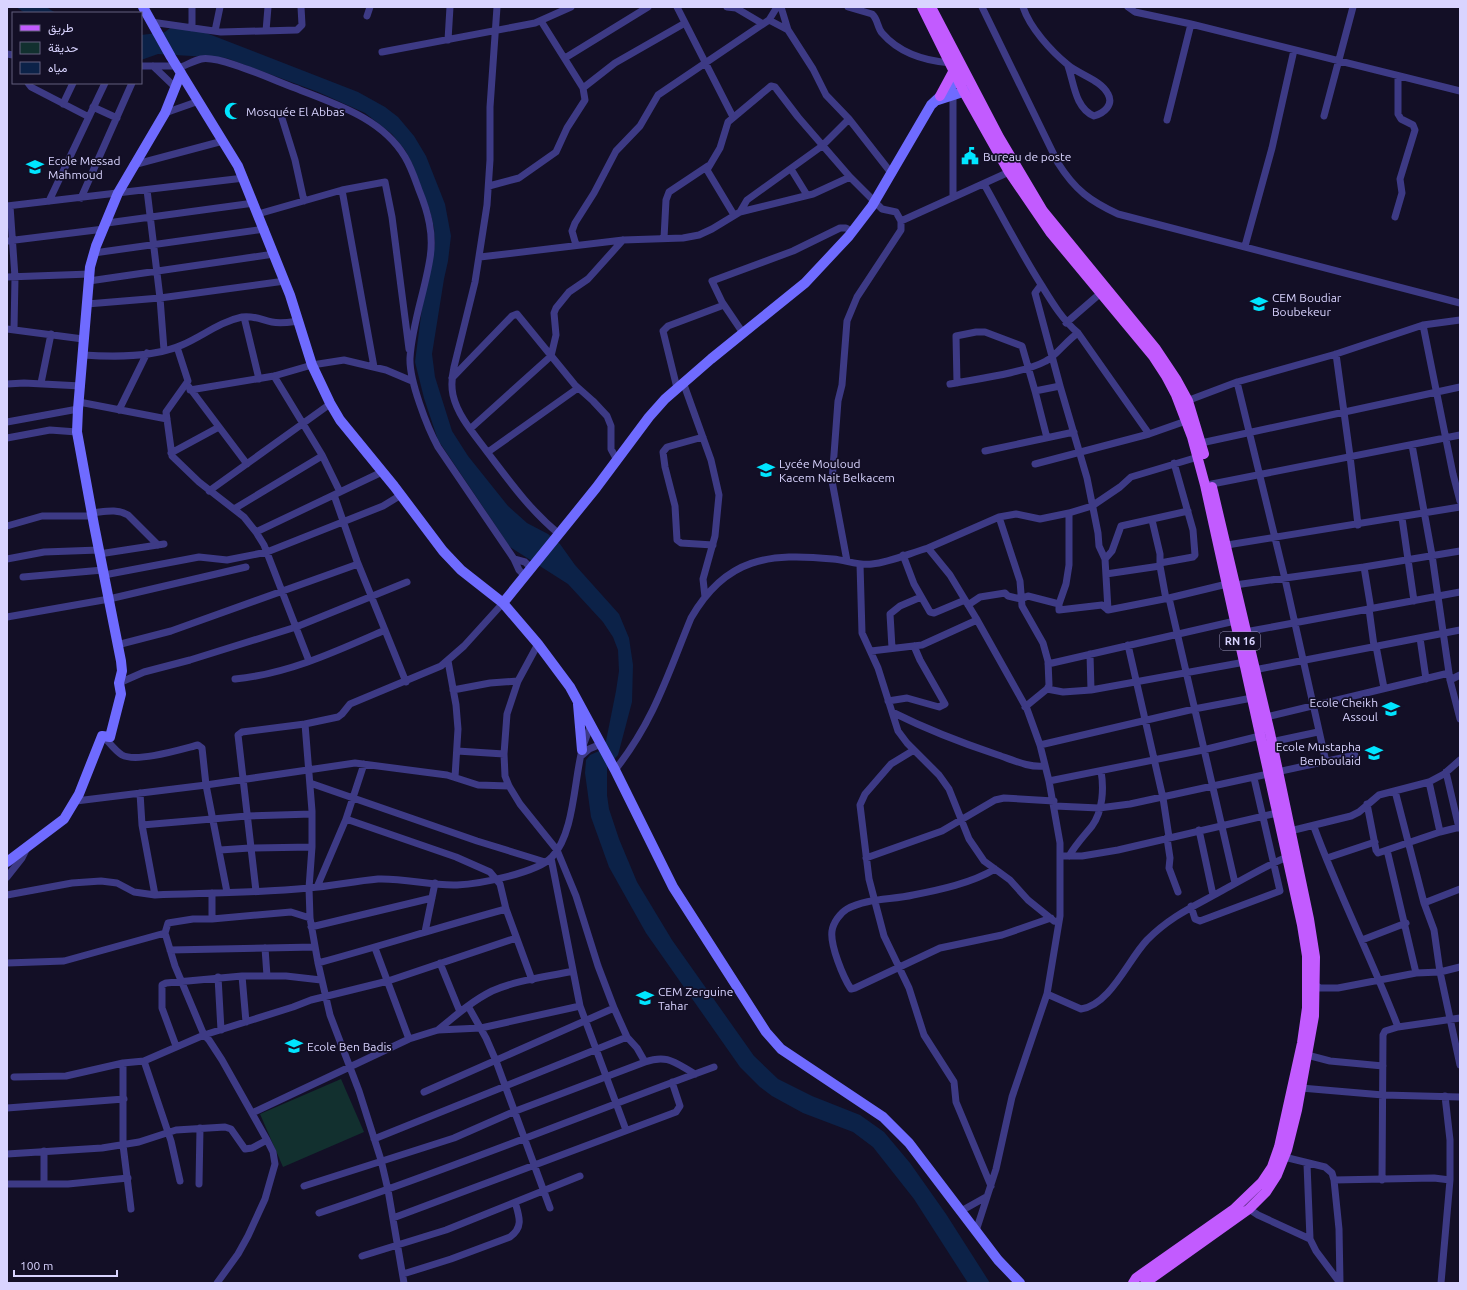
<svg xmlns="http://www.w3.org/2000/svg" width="1467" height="1290" font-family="Ubuntu,Vazirmatn,sans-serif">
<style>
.green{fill:#12302f}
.water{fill:#0c2248}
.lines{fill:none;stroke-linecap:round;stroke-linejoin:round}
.street{stroke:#3d3a85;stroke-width:7}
.secondary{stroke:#6f6bff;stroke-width:10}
.primary{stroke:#c25bff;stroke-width:10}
.labels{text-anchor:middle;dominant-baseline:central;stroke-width:3.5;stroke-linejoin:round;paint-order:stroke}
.shield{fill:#130f26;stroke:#9e99be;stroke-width:1}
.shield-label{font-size:11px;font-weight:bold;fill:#d9d4ff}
.poi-label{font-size:12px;fill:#d9d4ff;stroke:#130f26;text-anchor:start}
</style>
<rect width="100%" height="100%" fill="#130f26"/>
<path class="green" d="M341,1079L364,1132L283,1167L260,1114Z"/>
<path class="water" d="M16,7H46L56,13H25Z
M170,28L201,31L358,92L385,107L398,117L414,136L426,156L445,204L451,236L448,261L444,279L432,354L435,377L452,431L468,456L508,506L527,523L548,534L560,544L575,565L619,614L629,638L633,665L632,702L618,755L607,767V795L609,809L619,839L637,882L672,940L754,1056L778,1079L812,1096L860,1115L884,1132L910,1163L946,1214L990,1283H968L914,1199L873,1147L853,1132L803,1113L772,1096L760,1087L740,1067L646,933L609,867L591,817L585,773L586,760L590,755L599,751L606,741L616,691L619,671L618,650L613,637L603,622L568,584L510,547L438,440L424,398L415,362L422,308L435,244L434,228L430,211L412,163L405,150L392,134L365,113L318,92L226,58L158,54L141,60V35L165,32Z"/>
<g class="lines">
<path class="street" d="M192,7V28
M497,7L490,107V160L487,205L475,282L454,367C452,376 451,386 453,395C458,417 475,435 488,453C510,482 530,510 559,534
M677,7L733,117
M727,7L736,8L763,24
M781,7L788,30L813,69L826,95L849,119
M848,7L872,14C878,19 877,27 882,33C900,54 925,61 951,63
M982,7L1058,163C1075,190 1090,201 1118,214L1460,303
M1023,7C1030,28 1051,51 1068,65C1080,75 1101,80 1108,94C1114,105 1104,113 1094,116C1075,108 1074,83 1068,66
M1128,7L1135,12L1191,24L1460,91
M367,16L370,7
M769,20L788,30
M151,22L221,32L297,30L302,25L301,7
M215,31L220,7
M266,31L268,7
M448,40L450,7
M382,52L535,23L571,7
M7,54L13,55
M565,58L648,7
M141,66H176
M153,66L176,88
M178,68C185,66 193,61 201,59C220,55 275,81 295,88C335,104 382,118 405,157C411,167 415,179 419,190C428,212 434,234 430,258C425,291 412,324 410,358C409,380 427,427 438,447L514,559L519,570L524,575
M28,83L31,87L89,117
M583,88L615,63L685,23
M953,95V197
M63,104L73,83
M93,107L117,118
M165,113L199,101
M281,115L295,160L304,201
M1324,116L1353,7
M1167,120L1191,24
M133,165L223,141
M791,169L807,195
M984,184C1003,218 1021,253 1042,286C1053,304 1062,319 1078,333L1149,434
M489,186L519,178L556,152L567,128L585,100L583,88L541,21
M147,190L160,298L164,350
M342,190L374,367
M81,198L132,83
M49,201L105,83
M7,206L244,178
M10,206L15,277L14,329
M740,212L747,200L822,146L849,119L892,174
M258,214L342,190L385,182L392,217L409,349
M734,215L707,170L720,148L728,122L771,86L775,87L798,117L850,177
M1395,217L1402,193L1400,179L1415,130L1413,125L1401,119L1398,114V76
M901,221L1009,172
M107,223L254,203
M664,238L666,200L669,192L708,166
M7,241L104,229
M576,245L572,231L575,223L594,193L616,151L640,126L658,95L763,24L769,20L777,7
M1245,246L1272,148L1294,50
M94,253L265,229
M480,257L623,240L683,238L699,235L712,229L740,212L813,194L850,177L882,209L896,212L901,221V230L857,297L847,321L842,385L838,401L832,481L847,561
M7,277L90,274
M89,281L274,254
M87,304L160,298L285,281
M244,317L259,379
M1066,323L1103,291
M1423,325L1453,474L1460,501
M7,329L83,339
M743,333L722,302L712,281L793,251L840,228H846L853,232
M177,347L188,381L166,412L172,456L199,482L244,517L256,532L264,545L309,661
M1336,354L1350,456L1358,525
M83,355C113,357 153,358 182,345C203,336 219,322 242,317C253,315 262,320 272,322C281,324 291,322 299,321
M274,376L322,455L340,492
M452,378L512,316L517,314L575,385L593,401L607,416L611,426V449L617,460
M683,382L711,460L719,495L715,536L703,579L705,597
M1237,382L1285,579L1326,762
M41,383L51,334
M957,383L956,336L976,332H985L1022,346L1035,391L1060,386L1035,293L1041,285
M7,384L24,383L81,386
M950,384C976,379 1024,373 1046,361C1056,356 1067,340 1078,333
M1060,386L1087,478L1098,533L1099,546L1105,559L1108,610
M189,387L247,464
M677,388L663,331L668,326L724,305
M190,390L274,376L312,365L344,360L386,370L412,381
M1035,391L1047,438
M79,402L167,419
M1184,402L1237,382L1336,354L1423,325L1460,320
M119,410L147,353
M7,422L78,409
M470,429L551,356L556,335L554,313L556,308L569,292L588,279L623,240
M703,437L667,447L663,452L665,467L675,506L677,540L681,543L713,545
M7,438L50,430L77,432
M1201,443L1460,387
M1412,445L1432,555L1450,680L1460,719
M985,451L1074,432
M488,452L578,388
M171,453L219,427
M1035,464L1149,434L1186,421
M1207,485L1460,435
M209,491L330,404
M334,495L357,561L406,682
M234,509L322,456
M91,513C104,512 116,508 128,515L158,545
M999,517L1020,581L1022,606L1043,643L1048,661L1049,685L1047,689L1025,707
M1402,518L1414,601
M1152,520L1160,554V566L1166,599
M7,526L42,516H92
M256,532L382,472
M1221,546L1460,507
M928,548L999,517L1016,514L1040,519L1069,513L1092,506L1120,487L1131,477L1198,457
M99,554L164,544
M903,555L914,584L930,612L934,613L965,600
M7,559L44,552L99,550
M514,559L525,562L530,567
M1105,559L1112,551L1121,526L1188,511
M1160,563L1193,557L1195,555L1193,530L1174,463
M860,564L862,633L878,668L898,731L907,743L939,775L949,789L969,839L984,861L1010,880L1028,900L1054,921
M1364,567L1371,609
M1106,574L1160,566
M104,575L199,557L227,560L267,552L383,506L401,495
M23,577L103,570
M1169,598L1235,883
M1059,604L1066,584L1069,565V513
M968,605L980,597L1005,593L1008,596L1021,599L1028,596L1059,604V610L1102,605L1108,610L1169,598L1227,584L1235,585L1364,567L1460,551
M1369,609L1374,646
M7,617L109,599L246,567
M1245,632L1460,592
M1420,638L1426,679
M538,644L518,681L507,714L504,754L505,776L509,786L520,804L557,850L576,896L598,966L614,1008L627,1037L637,1048L645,1062C668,1054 675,1063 695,1074
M117,645L171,631L358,564
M1128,645L1163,798L1169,837
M1376,646L1384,688
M892,648L890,614L900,606L921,597
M871,651L922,645L977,620
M1090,654L1091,690
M448,661L456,705L458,729L455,777
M1048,664L1235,621
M1254,670L1460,630
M235,679C288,674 337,651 385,630
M1450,680L1460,675
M119,683L144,672L190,660L296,627L407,582
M1047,689L1063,692L1091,690L1245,662
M453,690L490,683L518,681
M888,701L907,698L939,707L945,704L920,660L914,646
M892,712C926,729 962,743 998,755C1013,760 1029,768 1045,766
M1266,717L1449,673
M103,736C109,742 115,751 122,755C137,763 182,749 198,745L202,748L206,785L227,892
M1271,742L1318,732
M1040,745L1194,709L1252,698
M914,750L891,764L865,794L860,805L869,879L884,936L909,988L924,1035L954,1082L956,1102L991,1186
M457,751L504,754
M581,756L589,749L601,744
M615,770C654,721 668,674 691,618C726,557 769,553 833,559C846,560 859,566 872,564C891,562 910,553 928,548L950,575L976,618L1027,709L1040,745L1049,781L1060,843V916L1047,994L1012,1097L996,1169L976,1231
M1446,772L1459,828
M1049,781L1203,750L1264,735
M1429,782L1440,832
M310,783L477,841L545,862
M1395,791L1424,903L1434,930L1440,972L1460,1065
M140,793L142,825L155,895
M76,801L206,785L355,763L447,775L478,785L509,786
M1367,804L1376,850L1378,853L1440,832L1460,827
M1055,806L1099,808L1130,804L1355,755
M346,819L456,857L490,872L500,884L506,909L532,980
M142,825L247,816L312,814
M1314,827C1339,895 1372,959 1398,1027
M1199,830L1213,895
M1286,832L1351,816L1359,812L1379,795L1429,782L1444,774L1460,760
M1167,838L1170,858L1169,868L1178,892
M220,850L250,848L312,847
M1387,850L1416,973
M1060,856H1082L1118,850L1277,813
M1069,856C1076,844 1084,836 1092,826C1103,811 1104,788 1101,771
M551,858L580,1006L626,1130
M866,858L942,831L995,800L1004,798L1054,801
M1327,858L1375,842
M995,869C972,883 939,890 913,895C892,900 867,898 847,909C840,913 833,923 832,931C830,945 843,977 851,989L855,988L940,948L1002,935L1051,918
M7,877L22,858L27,848
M317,887L346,819L364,764
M256,891L238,735L242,732L305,724
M212,893V919
M7,895L72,883L101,881L117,883L134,892L155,895C206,893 258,893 309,888C332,886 355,881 378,879C405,878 431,886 457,885C479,884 537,873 552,857C574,834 574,781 582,750C584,742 588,733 591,725
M1424,903L1460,889
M1191,906L1195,919L1200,921L1280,891L1254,778
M311,927L432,898
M425,932L435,883
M1362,940L1406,923
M265,948L267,976
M375,948L409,1039
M170,950L315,947
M7,963L64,961L165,933
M318,963C381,946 443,926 506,909
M440,963L460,1012
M242,976L246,1022
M218,977L221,1030
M1312,983L1320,988H1338L1416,973L1440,972L1460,967
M1047,994L1081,1009C1110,1005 1128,960 1147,940C1172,915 1195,906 1225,889C1246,878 1265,866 1287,857
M468,1006L486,1038L496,1061L550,1208
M438,1030C455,1016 472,1001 492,991C517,980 546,977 573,971
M204,1035L293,1007L311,1000L388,981L516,938
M204,1035L209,1040L222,1060L267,1140L273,1152L275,1164L265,1199L248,1236L238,1254L217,1283
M176,1046L162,1008V985L166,983L242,976H286L321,980
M1307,1055L1330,1061L1383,1066
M144,1061L171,1141L180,1181
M123,1063V1145L131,1209
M14,1077L66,1076L123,1063L144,1061L204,1035L175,966L165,933L168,923L193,919H212L291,912L310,918
M1301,1088L1383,1095L1460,1097
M424,1092L614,1008
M1445,1096L1450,1140V1180
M7,1108L124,1099
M252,1113L409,1039L438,1030L481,1028L580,1006
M374,1139L627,1037
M7,1154L102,1148L139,1142L176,1130L225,1127L231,1129L245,1149L252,1148L267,1140
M1280,1156L1325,1167L1332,1173L1334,1180L1434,1178L1450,1180L1441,1283
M1307,1164L1310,1239
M1334,1180L1339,1229L1340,1282
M1382,1180L1383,1035L1385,1031L1398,1027L1460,1018
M44,1183V1151
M7,1184H68L128,1178
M199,1184L200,1128
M304,1186L454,1138L513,1112L645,1062
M1249,1209L1258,1215L1310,1239L1316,1251L1340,1283
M961,1211L986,1197
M319,1213C452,1169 582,1115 714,1067
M393,1218L676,1112L680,1106L672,1082
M362,1256L446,1230L580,1176
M403,1274L451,1259L510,1237C524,1227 519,1216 515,1202
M404,1283L388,1190L381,1160L359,1091L330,1015L318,963L310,918L309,888L312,847V811L305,724L338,717L342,714L350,704L441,666L464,646L503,603"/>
<path class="secondary" d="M143,7L171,57L238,166L290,295L312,365L330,403L340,420L394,486L443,551L461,570L503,603L538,644L570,687L615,770L673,887L766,1032L781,1049L883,1117L909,1143L998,1260L1020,1283
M938,100L972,89
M503,603L596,488L649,417L665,399L711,359L805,283L849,236L872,206L931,105L959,79L964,76
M578,704L582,750
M7,862L64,819L79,794L102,736L110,737L121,694L119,683L122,671L121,661L94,525L77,432L78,409L90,267L96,246L118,193L165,113L181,73"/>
<path class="primary" d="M922,7L964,92L1009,172L1050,232L1153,356L1166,376L1176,395L1192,437L1205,485L1302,925L1307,956V1008L1302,1043L1279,1147L1272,1167L1262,1182L1234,1209L1136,1278L1133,1283
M931,7L999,137L1043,211L1156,349L1176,379L1188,401L1204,454
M940,96L954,70
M1145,1283L1249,1209L1266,1192L1277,1175L1287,1150L1297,1110L1314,1016L1315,957L1309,919L1270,733L1212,487"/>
</g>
<defs>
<g id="mosque-bare" transform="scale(1.38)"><path d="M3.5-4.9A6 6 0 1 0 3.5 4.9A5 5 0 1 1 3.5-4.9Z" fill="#00e5ff" stroke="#130f26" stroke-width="2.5" paint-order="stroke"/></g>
<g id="civic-bare" transform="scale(1.38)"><path d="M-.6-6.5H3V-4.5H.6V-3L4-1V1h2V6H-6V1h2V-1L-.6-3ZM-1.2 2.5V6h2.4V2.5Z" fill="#00e5ff" stroke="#130f26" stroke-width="2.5" paint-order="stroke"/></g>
<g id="school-bare" transform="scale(1.38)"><path d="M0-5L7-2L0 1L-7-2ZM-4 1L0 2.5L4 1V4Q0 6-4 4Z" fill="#00e5ff" stroke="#130f26" stroke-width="2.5" paint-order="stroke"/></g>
</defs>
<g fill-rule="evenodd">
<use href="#mosque-bare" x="233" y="111"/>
<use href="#civic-bare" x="970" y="156"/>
<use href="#school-bare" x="35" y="167"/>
<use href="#school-bare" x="1259" y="304"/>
<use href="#school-bare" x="766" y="470"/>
<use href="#school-bare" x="1391" y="709"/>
<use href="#school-bare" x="1374" y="753"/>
<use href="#school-bare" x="645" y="998"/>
<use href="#school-bare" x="294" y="1046"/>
</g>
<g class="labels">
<rect class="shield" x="1220" y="632" width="40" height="18" rx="3"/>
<g class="shield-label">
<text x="1240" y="641">RN 16</text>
</g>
<g class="poi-label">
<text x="246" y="111">Mosquée El Abbas</text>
<text x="983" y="156">Bureau de poste</text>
<text x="48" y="160">Ecole Messad<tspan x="48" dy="14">Mahmoud</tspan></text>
<text x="1272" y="297">CEM Boudiar<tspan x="1272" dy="14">Boubekeur</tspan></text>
<text x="779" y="463">Lycée Mouloud<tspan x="779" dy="14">Kacem Nait Belkacem</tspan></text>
<text x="1378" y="702" text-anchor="end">Ecole Cheikh<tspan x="1378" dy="14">Assoul</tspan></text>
<text x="1361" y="746" text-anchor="end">Ecole Mustapha<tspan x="1361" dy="14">Benboulaid</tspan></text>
<text x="658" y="991">CEM Zerguine<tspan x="658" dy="14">Tahar</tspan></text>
<text x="307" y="1046">Ecole Ben Badis</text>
</g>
</g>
<rect width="1467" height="1290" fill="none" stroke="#d9d4ff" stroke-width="16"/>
<rect x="12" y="12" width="130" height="72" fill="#130f26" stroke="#625e7d"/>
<rect x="20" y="25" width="20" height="6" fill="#c25bff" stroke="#625e7d"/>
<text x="48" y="32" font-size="12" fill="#d9d4ff">طريق</text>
<rect x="20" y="42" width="20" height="12" fill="#12302f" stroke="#625e7d"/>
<text x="48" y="52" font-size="12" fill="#d9d4ff">حديقة</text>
<rect x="20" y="62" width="20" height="12" fill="#0c2248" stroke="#625e7d"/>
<text x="48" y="72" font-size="12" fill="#d9d4ff">مياه</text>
<path d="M14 1270v6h103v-6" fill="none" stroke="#d9d4ff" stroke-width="2"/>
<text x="20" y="1270" font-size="12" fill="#d9d4ff" stroke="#130f26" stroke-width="3" paint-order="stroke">100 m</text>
</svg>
